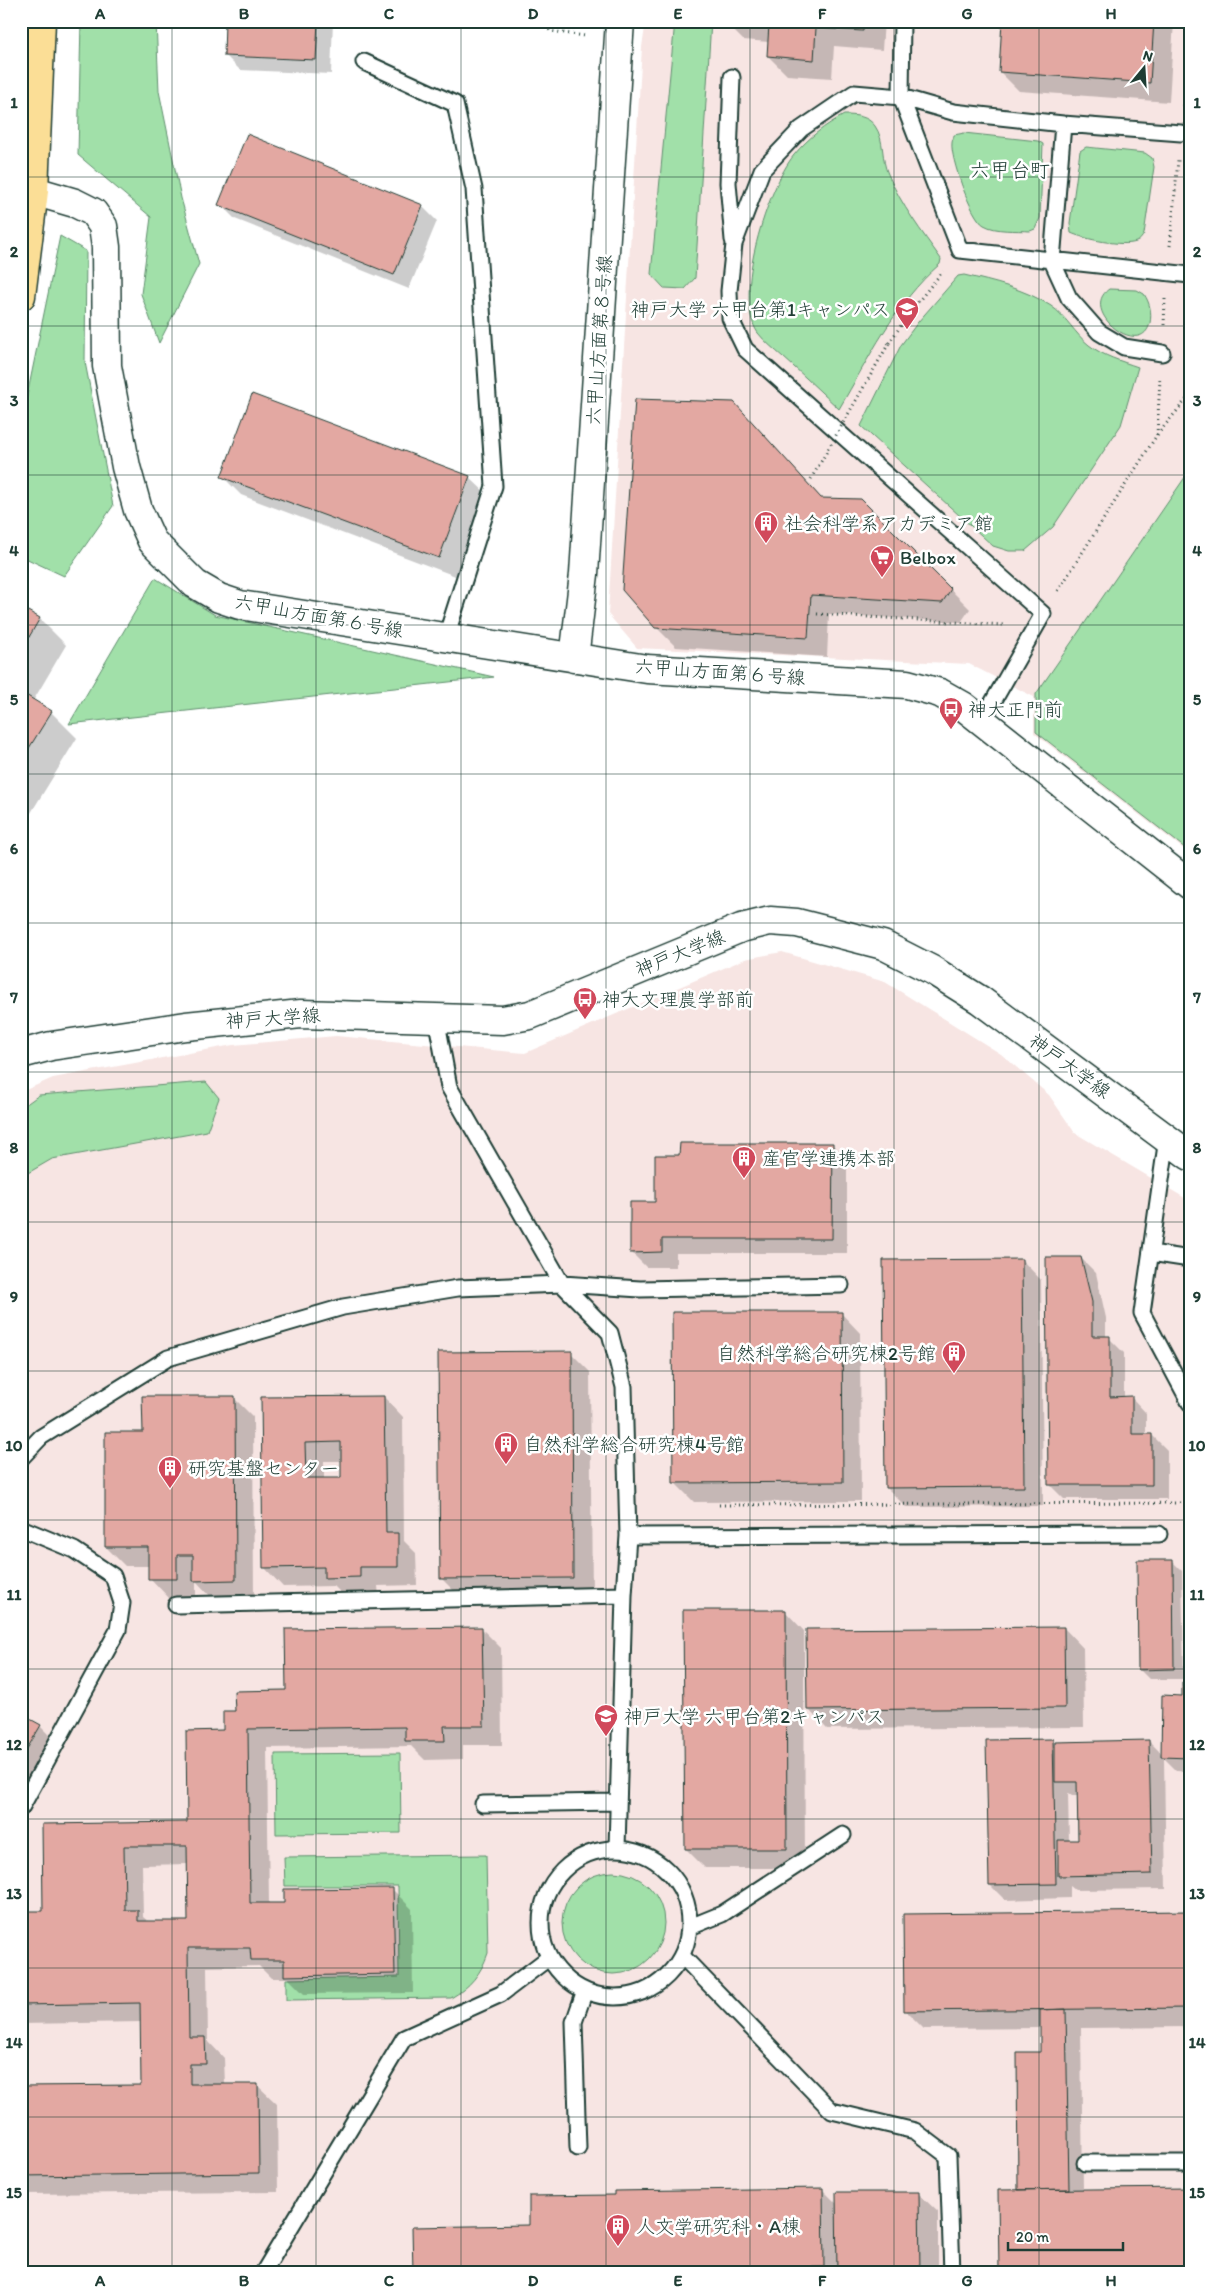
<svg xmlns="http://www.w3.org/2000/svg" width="1211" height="2294" font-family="Itim,'Klee One',sans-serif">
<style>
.built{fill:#f7e5e3}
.green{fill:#a1e0a9;stroke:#608e6e}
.shadow{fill:#0003;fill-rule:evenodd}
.building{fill:#e3a8a2;stroke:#1f3d34;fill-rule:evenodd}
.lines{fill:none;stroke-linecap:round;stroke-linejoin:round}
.service-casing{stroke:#1f3d34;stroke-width:19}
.tertiary-casing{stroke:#1f3d34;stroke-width:31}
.primary-casing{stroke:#1f3d34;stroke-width:31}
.path{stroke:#1f3d34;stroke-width:3;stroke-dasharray:1 4;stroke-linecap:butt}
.service{stroke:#fff;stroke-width:15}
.tertiary{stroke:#fff;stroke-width:28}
.primary{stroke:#fbde96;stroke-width:28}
.path-bridge{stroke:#1f3d34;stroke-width:3;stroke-dasharray:1 4;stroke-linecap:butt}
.grid{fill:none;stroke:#1f3d34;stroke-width:1;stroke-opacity:0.55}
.labels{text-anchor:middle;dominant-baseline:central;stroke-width:5;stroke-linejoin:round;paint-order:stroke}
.poi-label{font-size:19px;fill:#1f3d34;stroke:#fff;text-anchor:start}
.street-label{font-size:19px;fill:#1f3d34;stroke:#fff}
.neighbourhood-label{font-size:20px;fill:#1f3d34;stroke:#fff}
.neatline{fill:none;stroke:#1f3d34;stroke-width:2}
.grid-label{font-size:16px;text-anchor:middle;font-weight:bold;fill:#1f3d34}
</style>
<rect width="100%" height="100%" fill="#fff"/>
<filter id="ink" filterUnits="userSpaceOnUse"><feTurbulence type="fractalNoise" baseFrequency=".02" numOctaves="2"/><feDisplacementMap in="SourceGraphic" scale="10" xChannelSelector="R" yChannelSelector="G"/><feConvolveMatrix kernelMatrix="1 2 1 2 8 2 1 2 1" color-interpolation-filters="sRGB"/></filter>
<g filter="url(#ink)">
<path class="built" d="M646,21H1190V854L1034,733V697L969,664L637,648L608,614L642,47Z
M782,952L885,982L1001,1054L1049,1095L1075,1133L1190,1201V2273H21V1092L53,1078L233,1045L336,1036L525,1053L745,959Z"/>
<path class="green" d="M81,21H156L159,91L181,198L199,264L159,343L141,294L151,217L78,155Z
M675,21H711L695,278L685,289L664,288L651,274Z
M844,115C856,115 868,116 875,126C885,140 881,160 888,174C901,205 922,232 941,259L940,264C895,303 869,358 839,409C820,391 802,374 783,357C775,350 765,342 758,333C732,297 768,187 794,155C808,138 825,125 844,115Z
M964,133L1038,141L1043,144L1040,218L1035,229L1030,231C1016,230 996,232 984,225C971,218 950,157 952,143C952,140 954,138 954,135Z
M1086,147L1145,153L1152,158L1154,167L1144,234C1142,237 1140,241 1136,242C1123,247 1084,239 1071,233L1070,223L1080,151Z
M60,236L86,251L85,362L113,506L64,576L21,556V425Z
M964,275C994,282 1025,289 1051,306C1066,316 1075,334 1089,345C1103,356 1121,361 1138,367L1121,425L1053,527L1025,551H1009L993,546L861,426L901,345L918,322L958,276Z
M1109,289L1137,290L1144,294C1150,303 1152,313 1150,323C1141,360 1078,311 1109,289Z
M1190,470V852L1036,732V694Z
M155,578L215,615L494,677L69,724Z
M206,1082L219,1098L207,1131L52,1159L21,1177V1108L39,1095Z
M400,1753L401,1833L276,1834L275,1754Z
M486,1855L488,1953C481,1974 470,1987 451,1998L286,2000V1979L399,1977L398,1886H285L284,1857Z
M562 1923a51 51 0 1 1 102 0a51 51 0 1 1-102 0Z"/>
<path class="shadow" d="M227,21H333L331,74L240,70L225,55Z
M724,21H884L882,50L834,46L832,78L787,75L768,56L769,42L743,40Z
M1004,21H1174L1169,102L1019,91L1000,72Z
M220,204L422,206L437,221L409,289L235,219Z
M753,423L822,499L861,500L970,609L961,622L829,614L827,657L676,647L656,627Z
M222,476L469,477L489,496L458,577L241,495Z
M21,608L40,619L66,645L33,701L51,712L77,738L29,816L21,812Z
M832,1144L847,1159V1253H676V1267H646L631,1252L681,1156Z
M1081,1258L1096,1273L1106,1318V1338H1109L1124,1353V1398H1132L1146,1413V1435H1152L1167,1450V1499H1064L1049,1484Z
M1022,1260L1041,1280L1043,1506L906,1507L887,1488Z
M841,1313L860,1333L861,1501L694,1502L675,1483Z
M571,1353L590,1372L592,1597H460L441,1578Z
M384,1397L403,1417L404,1541L416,1553L417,1585L378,1586L379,1596L345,1597L334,1586L283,1587L264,1567L263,1398ZM324,1461H342V1480H324Z
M234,1398L253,1417L254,1599L214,1600L196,1581V1598H169L150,1578V1566H125L106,1547L144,1433Z
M1172,1561L1182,1571L1184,1679H1149L1139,1669Z
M785,1611L804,1631L805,1868H705L686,1849Z
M481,1628L501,1648L502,1745H463V1759L425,1760L411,1746L267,1748L269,1904H285L393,1890L412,1909L413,1993L304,1994L288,1978H271L259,1966L207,1967L208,2041L224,2058L225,2085H257L277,2104L278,2192L21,2194V2087L143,2086L142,2022L21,2024V1912H44L43,1825L188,1823L225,1731L236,1713L287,1692ZM189,1864V1922H149L143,1917L142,1865Z
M1064,1628L1083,1648L1084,1727L827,1729L808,1709Z
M1190,1684V1772L1177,1771L1164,1758L1166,1889L1075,1890L1070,1886V1898L1005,1900L990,1885L1052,1740L1055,1743L1149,1741L1162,1754ZM1068,1793L1072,1796H1079L1080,1841L1069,1842Z
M21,1715L40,1726L55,1741L21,1799Z
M1190,1912V2027L1081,2028L1083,2190L1021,2191L1042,2053L1041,2028L924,2029L905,2010Z
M822,2189L837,2204L918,2193L938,2212V2273H415L531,2227Z"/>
<path class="building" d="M225,21H318L316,60L224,56Z
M723,21H864L863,31L816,28L814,60L767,56L769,24Z
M1002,21H1154L1150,83L999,72Z
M247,134L423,205L394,275L218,205Z
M252,394L470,476L439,558L221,477Z
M635,399L734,402L821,498L861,499L951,589L942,603L811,595L808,638L655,628L622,590Z
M21,607L40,618L21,651Z
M21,692L52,711L21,761Z
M680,1143H833L832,1239H662V1252L630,1253V1202H655V1155H679Z
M1046,1257H1081L1092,1302V1336H1110V1397L1132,1396V1434H1152V1485H1048Z
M1022,1259L1024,1487L885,1488L883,1260Z
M672,1312H842L843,1482L673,1483Z
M572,1351L573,1578L440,1579L438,1352Z
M142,1396H235L236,1580L193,1581V1555H177V1579H148V1547H105V1432H143Z
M384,1396L386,1533H398V1567H360V1577L324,1578V1567L263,1568L261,1397ZM341,1442V1478H306L305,1443Z
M1137,1560H1173L1174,1669L1138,1670Z
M683,1610H786L787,1849H685Z
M482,1627L484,1726H444L445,1741H405V1727L248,1729L250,1903H284V1889L393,1888L395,1974L284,1976V1960H251L250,1948H188L189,2037H205L206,2064H190V2084H258L259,2173L21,2176V2086L141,2085L140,2003L21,2005V1911H43L42,1824L187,1822L186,1731L223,1730V1711H235L234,1691L286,1690L285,1629ZM124,1846H187L188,1921H138V1910H125Z
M1064,1627L1065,1708L807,1710L806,1629Z
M1182,1683H1190V1758L1161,1757L1162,1695L1182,1696Z
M21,1714L41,1725L21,1759Z
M1053,1739L1056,1884L989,1885L986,1740Z
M1149,1740L1152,1874L1058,1876V1840H1078L1077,1782H1055V1742Z
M1190,1911V2008L904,2011L903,1914Z
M1066,2009L1069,2189L1018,2190L1017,2052H1040V2010Z
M823,2188L824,2267L674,2269V2273H413L412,2227L529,2225V2196L614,2195V2191Z
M1190,2188V2273H999L998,2190Z
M836,2192H919L920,2273H837Z"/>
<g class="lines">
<g class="service-casing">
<path id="service" d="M902,21L901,97L960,250L1190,275
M364,62L455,104L474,189L494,486L446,637
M732,77L728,183L733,240
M1063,124L1052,261L1069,298L1099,332L1124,347L1162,353
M982,721L1043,614L745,349L730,318L729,291L734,244L762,170L801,129L854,93L901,97L953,112L1063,124L1181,133
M436,1017L449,1087L562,1284L610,1333L624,1387L628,1536L624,1595L617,1848
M1167,1138L1142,1313L1190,1403
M1151,1253L1190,1259
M21,1458L41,1437L168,1358L343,1307L458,1288L562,1284L640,1289L841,1285
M21,1528L74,1550L113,1576L122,1603L118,1630L21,1808
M628,1536L1159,1534
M176,1605L624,1595
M483,1804L618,1802
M541 1923a74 74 0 1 1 148 0a74 74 0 1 1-148 0Z
M690,1927L722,1914L843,1835
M683,1957L832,2111L915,2131L948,2156L952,2273
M578,2148L574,2022L584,1993
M1085,2163H1190
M263,2273L404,2038L501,1994L547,1959"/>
</g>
<g class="tertiary-casing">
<path id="tertiary" d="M34,191L75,203L93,212L103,226L106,247L107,366L126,467L138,510L152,541L195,584L219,598L240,605L647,669L907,684L940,693L963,706L1190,885
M574,658L584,574L620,21
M21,1054L51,1046L186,1026L301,1014L503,1020L530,1015L741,928L770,921L797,923L883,945L932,970L980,1000L1190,1156"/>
</g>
<g class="primary-casing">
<path id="primary" d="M21,296L34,191L41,21"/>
</g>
<path class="path" d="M544,21L550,31L585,36
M1184,106L1190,50
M1170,246L1178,160
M1164,325L1165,299
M889,343L913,308L943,271
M1157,435L1160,379
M1058,591L1157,435L1190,395
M817,614L1004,625
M719,1505L1190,1503"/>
<use href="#service" class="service"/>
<use href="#tertiary" class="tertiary"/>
<use href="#primary" class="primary"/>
<path class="path-bridge" d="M811,479L889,343"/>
</g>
</g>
<path class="grid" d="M172,21V2273M316,21V2273M461,21V2273M606,21V2273M750,21V2273M894,21V2273M1039,21V2273M21,177H1190M21,326H1190M21,475H1190M21,625H1190M21,774H1190M21,923H1190M21,1072H1190M21,1222H1190M21,1371H1190M21,1520H1190M21,1669H1190M21,1819H1190M21,1968H1190M21,2117H1190"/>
<defs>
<g id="university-pin" transform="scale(1.25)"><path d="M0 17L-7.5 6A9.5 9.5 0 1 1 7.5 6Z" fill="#d1495b" stroke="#fff"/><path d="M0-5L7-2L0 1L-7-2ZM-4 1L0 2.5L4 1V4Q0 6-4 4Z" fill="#fff"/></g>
<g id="building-pin" transform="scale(1.25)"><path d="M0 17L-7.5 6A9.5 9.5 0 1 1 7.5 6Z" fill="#d1495b" stroke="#fff"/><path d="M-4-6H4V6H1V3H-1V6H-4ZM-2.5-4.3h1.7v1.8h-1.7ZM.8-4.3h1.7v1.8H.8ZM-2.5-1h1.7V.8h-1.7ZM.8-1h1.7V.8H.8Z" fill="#fff"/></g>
<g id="supermarket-pin" transform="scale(1.25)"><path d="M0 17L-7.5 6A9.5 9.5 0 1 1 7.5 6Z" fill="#d1495b" stroke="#fff"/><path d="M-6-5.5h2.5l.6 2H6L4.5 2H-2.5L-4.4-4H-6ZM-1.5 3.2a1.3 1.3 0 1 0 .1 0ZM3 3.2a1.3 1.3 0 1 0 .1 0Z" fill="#fff"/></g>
<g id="bus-pin" transform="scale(1.25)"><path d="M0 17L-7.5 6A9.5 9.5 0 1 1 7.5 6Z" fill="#d1495b" stroke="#fff"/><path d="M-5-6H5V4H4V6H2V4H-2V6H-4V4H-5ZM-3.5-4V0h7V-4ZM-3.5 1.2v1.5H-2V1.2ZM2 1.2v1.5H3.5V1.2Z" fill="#fff"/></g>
</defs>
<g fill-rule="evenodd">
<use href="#university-pin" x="907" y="309"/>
<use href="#building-pin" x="766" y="523"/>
<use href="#supermarket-pin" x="882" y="557"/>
<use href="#bus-pin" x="951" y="709"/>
<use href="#bus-pin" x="585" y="999"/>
<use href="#building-pin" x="744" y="1158"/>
<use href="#building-pin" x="954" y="1353"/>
<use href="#building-pin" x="506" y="1444"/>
<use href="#building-pin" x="170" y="1468"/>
<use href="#university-pin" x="606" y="1716"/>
<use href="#building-pin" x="618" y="2226"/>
</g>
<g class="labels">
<g class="poi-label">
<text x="890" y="309" text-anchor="end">神戸大学 六甲台第1キャンパス</text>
<text x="784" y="523">社会科学系アカデミア館</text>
<text x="900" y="557">Belbox</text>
<text x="968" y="709">神大正門前</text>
<text x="602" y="999">神大文理農学部前</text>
<text x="762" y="1158">産官学連携本部</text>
<text x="936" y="1353" text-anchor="end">自然科学総合研究棟2号館</text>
<text x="524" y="1444">自然科学総合研究棟4号館</text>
<text x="188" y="1468">研究基盤センター</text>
<text x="624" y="1716">神戸大学 六甲台第2キャンパス</text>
<text x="636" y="2226">人文学研究科・A棟</text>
</g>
<g class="street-label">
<text transform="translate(599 340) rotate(-86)">六甲山方面第８号線</text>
<text transform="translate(319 616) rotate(10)">六甲山方面第６号線</text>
<text transform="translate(720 672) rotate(4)">六甲山方面第６号線</text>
<text transform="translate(680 953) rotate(-22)">神戸大学線</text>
<text transform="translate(273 1018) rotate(-4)">神戸大学線</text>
<text transform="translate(1070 1066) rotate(36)">神戸大学線</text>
</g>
<g class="neighbourhood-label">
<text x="1010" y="170">六甲台町</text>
</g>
</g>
<rect width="1211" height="2294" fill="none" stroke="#fff" stroke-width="55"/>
<g transform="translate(1144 68) rotate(18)" stroke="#ffffff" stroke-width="4" paint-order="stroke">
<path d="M0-4L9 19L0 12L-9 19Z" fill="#1f3d34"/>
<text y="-8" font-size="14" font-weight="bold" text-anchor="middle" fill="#1f3d34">N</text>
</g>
<path d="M1008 2242v8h115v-8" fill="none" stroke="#1f3d34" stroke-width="2.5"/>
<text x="1016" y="2242" font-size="15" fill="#1f3d34" stroke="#ffffff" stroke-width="4" paint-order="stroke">20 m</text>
<rect x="28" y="28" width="1156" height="2238" class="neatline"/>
<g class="grid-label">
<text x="100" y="19">A</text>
<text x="244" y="19">B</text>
<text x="389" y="19">C</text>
<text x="533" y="19">D</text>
<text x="678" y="19">E</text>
<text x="822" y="19">F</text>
<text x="967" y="19">G</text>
<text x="1111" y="19">H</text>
<text x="14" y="108">1</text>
<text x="1197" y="108">1</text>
<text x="14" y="257">2</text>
<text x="1197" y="257">2</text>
<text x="14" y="406">3</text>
<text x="1197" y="406">3</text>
<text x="14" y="556">4</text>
<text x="1197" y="556">4</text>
<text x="14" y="705">5</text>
<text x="1197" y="705">5</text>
<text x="14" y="854">6</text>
<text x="1197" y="854">6</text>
<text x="14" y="1003">7</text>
<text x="1197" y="1003">7</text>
<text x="14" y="1153">8</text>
<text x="1197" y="1153">8</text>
<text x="14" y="1302">9</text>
<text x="1197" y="1302">9</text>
<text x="14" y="1451">10</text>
<text x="1197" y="1451">10</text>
<text x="14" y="1600">11</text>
<text x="1197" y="1600">11</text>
<text x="14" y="1750">12</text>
<text x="1197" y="1750">12</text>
<text x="14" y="1899">13</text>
<text x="1197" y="1899">13</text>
<text x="14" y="2048">14</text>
<text x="1197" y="2048">14</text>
<text x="14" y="2198">15</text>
<text x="1197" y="2198">15</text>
<text x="100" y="2286">A</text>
<text x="244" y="2286">B</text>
<text x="389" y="2286">C</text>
<text x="533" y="2286">D</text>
<text x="678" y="2286">E</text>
<text x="822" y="2286">F</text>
<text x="967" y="2286">G</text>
<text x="1111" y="2286">H</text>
</g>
</svg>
